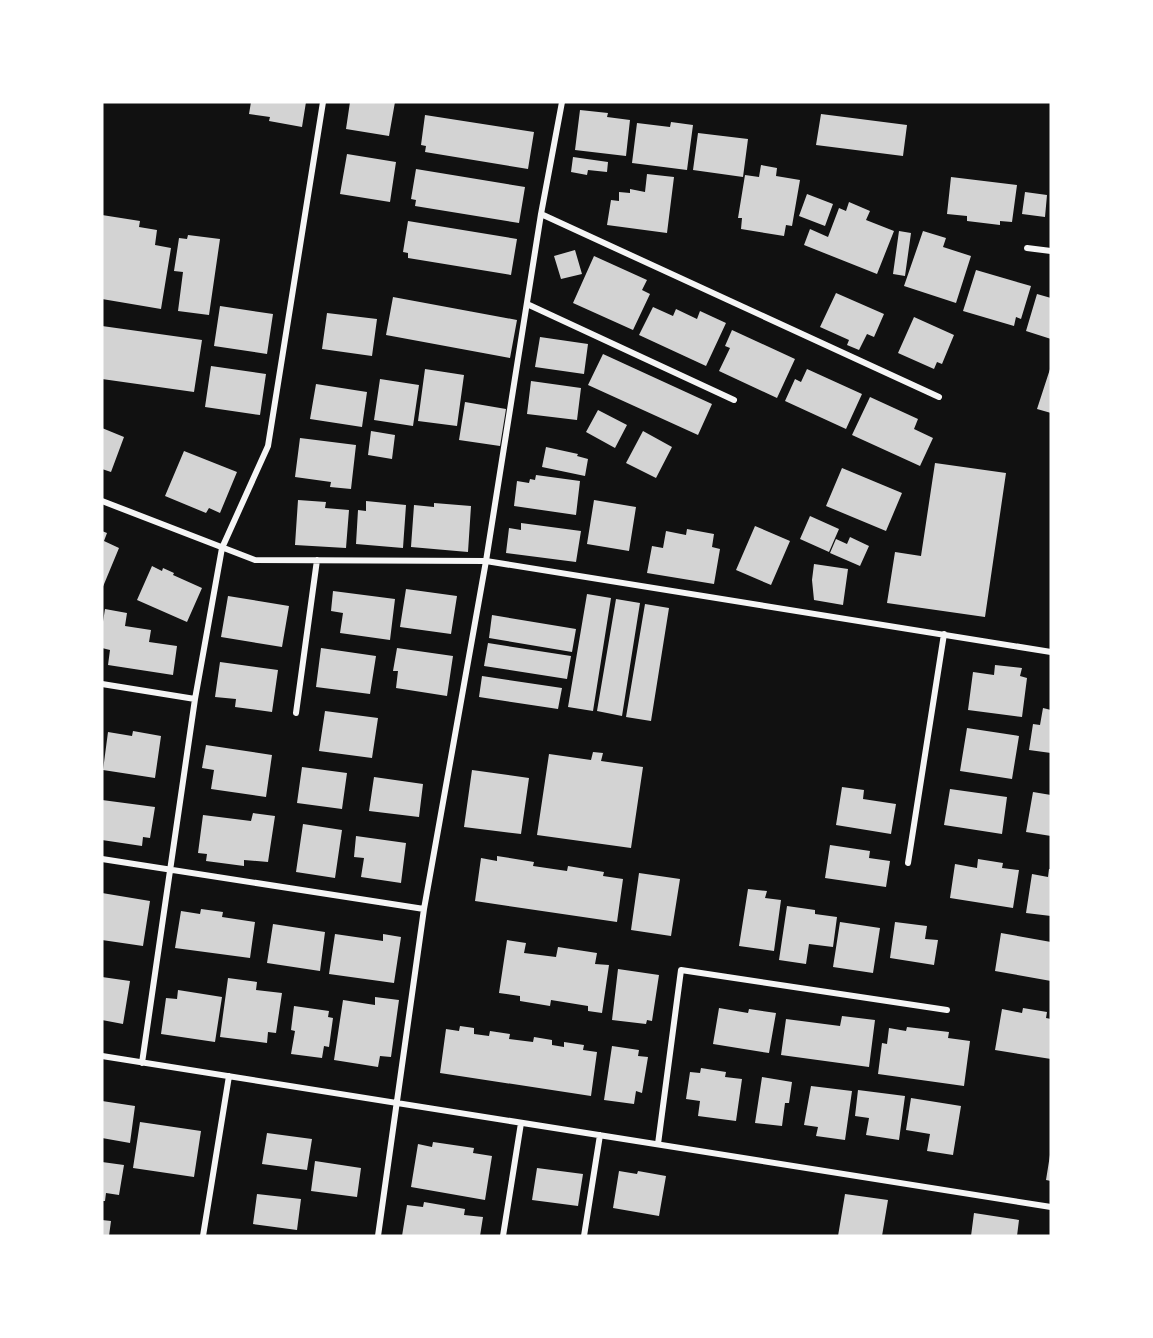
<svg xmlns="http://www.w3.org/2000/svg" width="1153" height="1338" font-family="'Varela Round',sans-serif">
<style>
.building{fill:#d3d3d3}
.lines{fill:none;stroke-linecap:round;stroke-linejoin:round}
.minor{stroke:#f5f5f5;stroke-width:6}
</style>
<rect width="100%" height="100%" fill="#111"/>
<path class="building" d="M251,102H306L302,127L269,121L270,117L249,114Z
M350,102H395L389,136L346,129Z
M580,110L608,113L607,117L630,120L626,156L575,150Z
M821,114L907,125L903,156L816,145Z
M425,115L534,132L528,169L425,152L426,146L421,145Z
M671,122L693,125L687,170L632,163L637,123L670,127Z
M698,133L748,139L743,177L693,170Z
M347,154L396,162L390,202L340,194Z
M573,157L608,162L607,172L588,170L587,175L571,172Z
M761,165L777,168L776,176L800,180L792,226L786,225L784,236L741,229L742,218H738L745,175L759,177Z
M416,169L525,187L519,223L415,206L416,200L411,199Z
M647,174L674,177L667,233L607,225L611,200L619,201V192L630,193V189L645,192Z
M951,177L1017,185L1012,222L1000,221V225L967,221V216L947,214Z
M1025,192L1047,195L1045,217L1022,214Z
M807,194L833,204L825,226L799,216Z
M849,202L870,211L866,220L894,231L877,274L804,245L810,229L828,237L839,208L846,211Z
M102,215L140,221L139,227L157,230L155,245L171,248L161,309L102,299Z
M408,221L517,239L511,275L408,258V253L403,252Z
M899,231L911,233L905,276L893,274Z
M923,231L946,238L943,247L971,256L956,303L904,286Z
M188,235L220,239L209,315L178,311L183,272L174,271L179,238L187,239Z
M575,250L582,274L561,279L554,256Z
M594,256L647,280L642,290L650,294L633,330L573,303Z
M976,270L1031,286L1021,319L1016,317L1014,326L963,311Z
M836,293L884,314L874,337L867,334L859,350L847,345L849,340L820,327Z
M1037,294L1051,298V339L1026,331Z
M393,297L517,320L510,358L386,335Z
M220,306L273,314L267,354L214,346Z
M653,307L673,316L676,309L697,319L700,311L726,323L706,366L639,335Z
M327,313L377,319L372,356L322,349Z
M914,317L954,335L942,364L937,362L934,369L898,353Z
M102,326L202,340L194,392L102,379Z
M732,330L795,359L777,398L719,371L730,348L725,346Z
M540,337L588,344L584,374L535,367Z
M603,354L712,404L698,435L588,385Z
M211,366L266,374L260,415L205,407Z
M1051,366V413L1037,409Z
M425,369L464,375L457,426L418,421Z
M807,369L862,394L846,429L785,401L795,379L801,382Z
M380,379L419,385L413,426L374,420Z
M531,381L581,388L577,420L527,414Z
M316,384L367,392L362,427L310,419Z
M870,397L918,419L914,429L933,438L920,466L852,435Z
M465,402L506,409L500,446L459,440Z
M598,410L627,425L615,448L586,432Z
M102,428L124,437L111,472L102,469Z
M371,431L395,435L392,459L368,455Z
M643,431L672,447L656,478L626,463Z
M300,438L356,445L351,489L330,487L331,482L295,477Z
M546,447L578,454L577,456L588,459L585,476L542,467Z
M184,451L237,472L220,513L209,508L206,513L165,496Z
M935,463L1006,473L985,617L887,603L895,552L921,556Z
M842,468L902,493L886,531L826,506Z
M536,475L580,481L576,515L514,506L517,481L529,483L530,479L535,480Z
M298,500L326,502L325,508L349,510L346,548L295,545Z
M594,500L636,507L629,551L587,544Z
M366,501L406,505L403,548L356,544L358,510L366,511Z
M434,503L471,506L468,552L411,547L414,505L434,507Z
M810,516L839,529L829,552L800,539Z
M521,523L581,531L576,562L506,553L509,528L521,530Z
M755,526L790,541L771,585L736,570Z
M687,529L714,534L712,547L720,549L714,584L647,573L652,546L663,548L666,531L686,535Z
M102,531L107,533L104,541L119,548L102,589Z
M850,537L869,546L860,566L830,553L836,539L847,544Z
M814,564L848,569L843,605L814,600L812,580Z
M152,566L162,571L163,568L174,573L173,575L202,588L187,622L137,600Z
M406,589L457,596L451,634L400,627Z
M333,591L395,599L390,640L340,633L343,613L331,611Z
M587,594L611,598L593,711L568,707Z
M228,596L289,606L282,647L221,637Z
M616,599L640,603L622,716L597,711Z
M645,604L669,608L651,721L626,717Z
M105,609L127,613L125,626L151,630L149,642L177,646L173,675L108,665L110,650L102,648V628Z
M492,615L576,629L572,652L489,638Z
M488,643L571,656L567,679L484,666Z
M321,648L376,656L370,694L316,687Z
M397,648L453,656L447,696L396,688L398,671H393Z
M220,662L278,670L272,712L235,707L236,699L215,697Z
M995,665L1022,668L1020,676L1027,678L1022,717L968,710L973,672L994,675Z
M482,676L562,688L558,709L479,697Z
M1043,708L1051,710V753L1029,750L1033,724L1040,725Z
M325,711L378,718L372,758L319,751Z
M967,728L1019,736L1012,779L960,771Z
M133,731L161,736L155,778L103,770L108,732L132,736Z
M206,745L272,755L266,797L211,789L214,770L202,768Z
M593,752L603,753L601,761L643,767L631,848L537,835L549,754L591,760Z
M302,767L347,773L342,809L297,803Z
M472,770L529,778L521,834L464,827Z
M374,777L423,784L419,817L369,811Z
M842,787L864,790L863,799L896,804L891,834L836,825Z
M950,789L1007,797L1002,834L944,825Z
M1033,792L1051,795V836L1026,832Z
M102,800L155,807L150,838L143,837L142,846L102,840Z
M253,813L275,816L268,862L244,860V866L206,861L207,854L198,853L203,815L251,821Z
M303,824L342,830L335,878L296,872Z
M356,836L406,843L401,883L361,877L364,858L354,857Z
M830,845L870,851L869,858L890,861L886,887L825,878Z
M497,856L534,862L533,866L567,871L568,866L604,872L603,876L623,879L617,922L475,901L481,858L497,861Z
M978,859L1003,863L1002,868L1019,870L1013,908L950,898L955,864L977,868Z
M1049,869H1051V916L1026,913L1032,874L1048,877Z
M639,873L680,879L671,936L631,930Z
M748,889L767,891L765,898L781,900L774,951L739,946Z
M102,893L150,901L143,946L102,940Z
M787,906L815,910V914L837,917L833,947L809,944L806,964L779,960Z
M201,909L223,912L222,917L255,922L250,958L175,948L181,911L200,914Z
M840,922L880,928L873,973L833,967Z
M895,922L927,926L925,939L938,940L934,965L890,958Z
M273,924L325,932L320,971L267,963Z
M1001,933L1051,942V981L995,971Z
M335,934L383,941V934L401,937L394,983L329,974Z
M507,940L526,943L524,953L556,957L558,947L597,953L595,964L609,965L602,1013L588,1011V1006L551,1000L550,1006L520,1001V996L499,993Z
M618,969L659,975L652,1021L647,1020L646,1024L612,1020Z
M102,977L130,981L123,1024L102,1020Z
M228,978L257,982L256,990L282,993L276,1033L268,1032L267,1043L220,1037Z
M178,990L222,997L215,1042L161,1034L166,998L177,999Z
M375,997L399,1000L391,1057L380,1056L378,1067L334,1060L343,1000L375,1005Z
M294,1006L329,1011L328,1017L333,1018L329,1047L324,1046L322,1058L291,1054L295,1031L291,1030Z
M719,1008L748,1013L749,1009L776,1013L769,1053L713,1044Z
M1023,1008L1047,1012L1046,1018L1051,1019V1059L995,1050L1002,1009L1022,1013Z
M842,1016L875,1020L869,1067L781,1055L786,1019L840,1026Z
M460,1026L474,1028V1034L489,1036L490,1031L510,1034L509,1039L533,1042L534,1037L552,1040V1045L564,1047V1042L584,1045L583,1050L597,1052L591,1096L440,1073L446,1029L459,1031Z
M907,1027L949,1032L948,1038L970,1041L964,1086L878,1074L882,1043L887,1044L889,1028L906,1031Z
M612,1046L639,1050L638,1056L648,1057L642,1093L636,1091L634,1104L604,1100Z
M701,1068L726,1072L725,1077L742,1079L736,1121L698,1116L700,1101L686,1099L690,1072L700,1073Z
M762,1077L792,1082L789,1103H785L782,1126L755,1123Z
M811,1086L852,1091L845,1140L816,1136L818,1127L804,1125Z
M858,1090L905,1096L899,1140L866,1135L869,1118L855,1116Z
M911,1098L961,1106L953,1155L927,1151L930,1134L906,1130Z
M102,1101L135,1106L130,1143L102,1138Z
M140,1122L201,1131L194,1177L133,1168Z
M267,1133L312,1139L307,1170L262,1164Z
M433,1142L474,1148L473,1153L492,1156L485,1200L411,1187L418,1144L432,1147Z
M1050,1155H1051V1181L1046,1180Z
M315,1161L361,1168L357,1197L311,1191Z
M102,1162L124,1165L119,1195L106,1193L105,1201H102Z
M537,1168L583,1174L578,1206L532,1200Z
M619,1171L637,1174L638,1171L666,1176L659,1216L613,1208Z
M257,1194L301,1199L297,1230L253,1224Z
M845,1194L888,1200L882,1236H838Z
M424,1202L465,1209L464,1215L483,1217L480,1236H402L407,1205L423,1207Z
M974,1213L1019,1220L1017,1236H971Z
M102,1220L111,1221L109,1236H102Z"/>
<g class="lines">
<path class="minor" d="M541,214L939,397
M1027,248L1051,251
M527,304L734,400
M102,501L255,560L486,561L1051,652
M102,684L195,699
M296,713L317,560
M102,859L424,909
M908,863L944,634
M102,1056L1051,1207
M142,1063L195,699L222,548L268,446L323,102
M658,1144L681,970L947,1010
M203,1236L229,1076
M378,1236L424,909L486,561L541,214L562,102
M503,1236L521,1123
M584,1236L600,1135"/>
</g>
<rect width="1153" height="1338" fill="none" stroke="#ffffff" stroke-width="207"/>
</svg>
